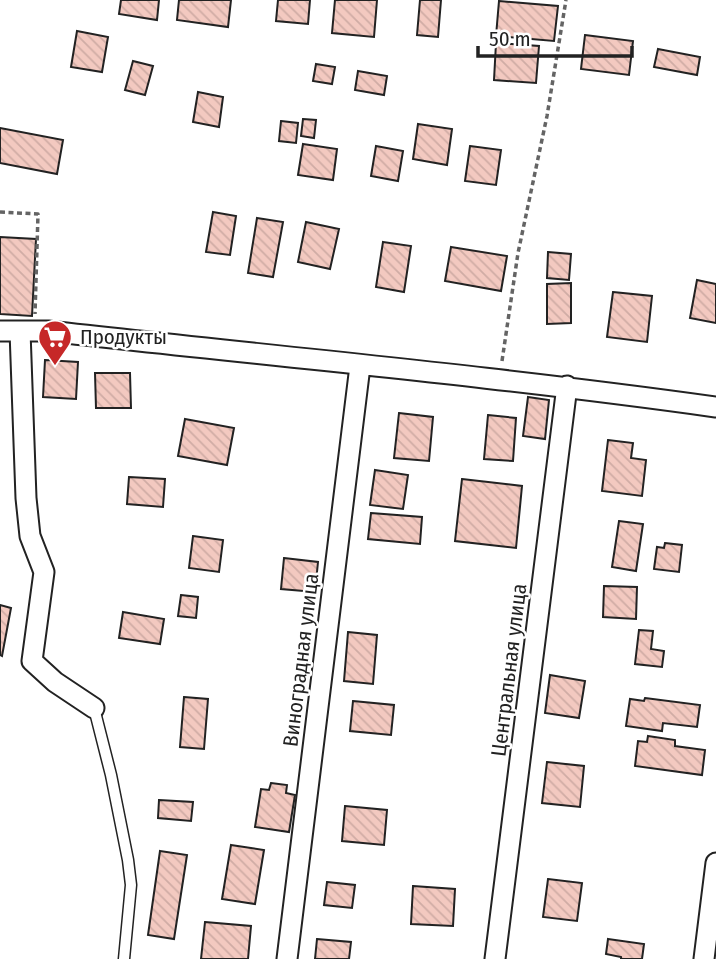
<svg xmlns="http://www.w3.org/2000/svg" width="716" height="959" font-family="'Fira Sans Condensed',sans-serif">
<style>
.building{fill:url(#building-back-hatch);stroke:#222;stroke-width:2}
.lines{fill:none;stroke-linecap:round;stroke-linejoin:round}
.service-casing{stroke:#222;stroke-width:13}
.minor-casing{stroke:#222;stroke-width:23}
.path{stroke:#646464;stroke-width:3.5;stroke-dasharray:5 3.5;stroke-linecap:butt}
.service{stroke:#fff;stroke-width:10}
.minor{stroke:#fff;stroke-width:19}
.labels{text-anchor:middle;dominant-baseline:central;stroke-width:5;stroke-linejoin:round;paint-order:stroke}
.poi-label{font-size:21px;fill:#222;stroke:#fff;text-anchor:start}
.street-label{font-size:21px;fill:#222;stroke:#fff}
</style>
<defs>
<pattern id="building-back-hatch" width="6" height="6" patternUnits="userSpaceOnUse" patternTransform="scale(1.75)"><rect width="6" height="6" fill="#f3c9c0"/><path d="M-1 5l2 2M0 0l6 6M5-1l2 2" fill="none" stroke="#d0aca5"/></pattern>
</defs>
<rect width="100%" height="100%" fill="#fff"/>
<path class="building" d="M121,0H159L157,20L119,14Z
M179,0H231L228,27L177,20Z
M278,0H310L308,24L276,21Z
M335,0H377L374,37L332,33Z
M420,0H441L438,37L417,35Z
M499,1L558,6L554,41L496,36Z
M77,31L108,37L102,72L71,67Z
M585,35L633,41L629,75L581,69Z
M496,43L539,46L536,83L494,80Z
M658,49L700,57L697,75L654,67Z
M133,61L153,66L145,95L125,90Z
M316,64L335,67L332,84L313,81Z
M358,71L387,76L384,95L355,90Z
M198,92L223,97L219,127L193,122Z
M303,119L316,120L314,138L301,136Z
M281,121L298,123L296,143L279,141Z
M418,124L452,129L447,165L413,159Z
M0,128L63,140L57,174L0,163Z
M303,144L337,149L333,180L298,175Z
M376,146L403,151L398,181L371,176Z
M470,146L501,150L496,185L465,181Z
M213,212L236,216L230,255L206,252Z
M257,218L283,222L273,277L248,273Z
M306,222L339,229L330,269L298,262Z
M0,237L36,239L32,316L0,314Z
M383,242L411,246L404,292L376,287Z
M451,247L507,256L501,291L445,281Z
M548,252L571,254L569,280L547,278Z
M697,280L716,284V323L690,318Z
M571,283V323L547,324V284Z
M613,292L652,296L647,342L607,337Z
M45,360L78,362L76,399L43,397Z
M95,373H130L131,408H96Z
M528,397L549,400L545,439L523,436Z
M399,413L433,417L429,461L394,458Z
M488,415L516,418L513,461L484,459Z
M185,419L234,428L227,465L178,456Z
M608,440L633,443L631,458L646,460L642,496L602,491Z
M375,470L408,475L403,509L370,505Z
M129,477L165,479L163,507L127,504Z
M462,479L522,486L516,548L455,541Z
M371,513L422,517L420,544L368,539Z
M619,521L643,524L636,571L612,567Z
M193,536L223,540L219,572L189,568Z
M665,543L682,545L679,572L654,569L657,547L664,548Z
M284,558L318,562L315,592L281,589Z
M604,586L637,587L636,619L603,617Z
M181,595L198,597L196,618L178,616Z
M0,605L11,608L2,656L0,655Z
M123,612L164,619L160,644L119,638Z
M639,630L653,631L651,649L664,651L662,667L635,664Z
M348,632L377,635L373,684L344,681Z
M550,675L585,681L579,718L545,713Z
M184,697L208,699L204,749L180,747Z
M645,698L700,705L697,727L663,723L662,731L626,726L630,699L644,701Z
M353,701L394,705L391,735L350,731Z
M648,736L675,740V746L705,750L702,775L635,766L638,741L647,742Z
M547,762L584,766L580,807L542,803Z
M271,783L287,785L286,793L295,795L289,832L255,827L261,789L269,790Z
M159,800L193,802L191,821L158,818Z
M345,806L387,810L384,845L342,841Z
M231,845L264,850L255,904L222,899Z
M160,851L187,855L174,939L148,935Z
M548,879L582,883L577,921L543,917Z
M327,882L355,885L352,908L324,905Z
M413,886L455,889L453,926L411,924Z
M205,922L251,926L248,959H201Z
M317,939L351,942L349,959H315Z
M608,939L644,944L642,959H621V957L606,954Z"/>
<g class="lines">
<g class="service-casing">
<path id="service" d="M94,708L111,775L128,860L131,885L124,959"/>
</g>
<g class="minor-casing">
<path id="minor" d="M0,331H48C271,356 494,376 716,407
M20,331L26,498L30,536L44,572L32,661L55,682L94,708
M287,959L360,366
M495,959L567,386
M704,959L716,863"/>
</g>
<path class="path" d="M0,212L38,214L35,314
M502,361L518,253L547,116L566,0"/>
<use href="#service" class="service"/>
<use href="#minor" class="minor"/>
</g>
<defs>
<g id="supermarket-pin" transform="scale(1.75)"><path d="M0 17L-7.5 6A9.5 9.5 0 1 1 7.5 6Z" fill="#c62828" stroke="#fff"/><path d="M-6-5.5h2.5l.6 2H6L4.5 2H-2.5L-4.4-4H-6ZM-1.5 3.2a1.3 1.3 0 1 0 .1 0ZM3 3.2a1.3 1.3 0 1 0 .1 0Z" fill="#fff"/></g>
</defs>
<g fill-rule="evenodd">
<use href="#supermarket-pin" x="55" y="337"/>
</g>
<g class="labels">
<g class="poi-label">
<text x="80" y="337">Продукты</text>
</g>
<g class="street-label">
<text transform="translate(301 660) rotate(-83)">Виноградная улица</text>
<text transform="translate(509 670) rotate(-83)">Центральная улица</text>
</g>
</g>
<path d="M478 46v10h154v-10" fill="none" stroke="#222222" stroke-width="3.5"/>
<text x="489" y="46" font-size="21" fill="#222222" stroke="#ffffff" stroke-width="5" paint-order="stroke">50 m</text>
</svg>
